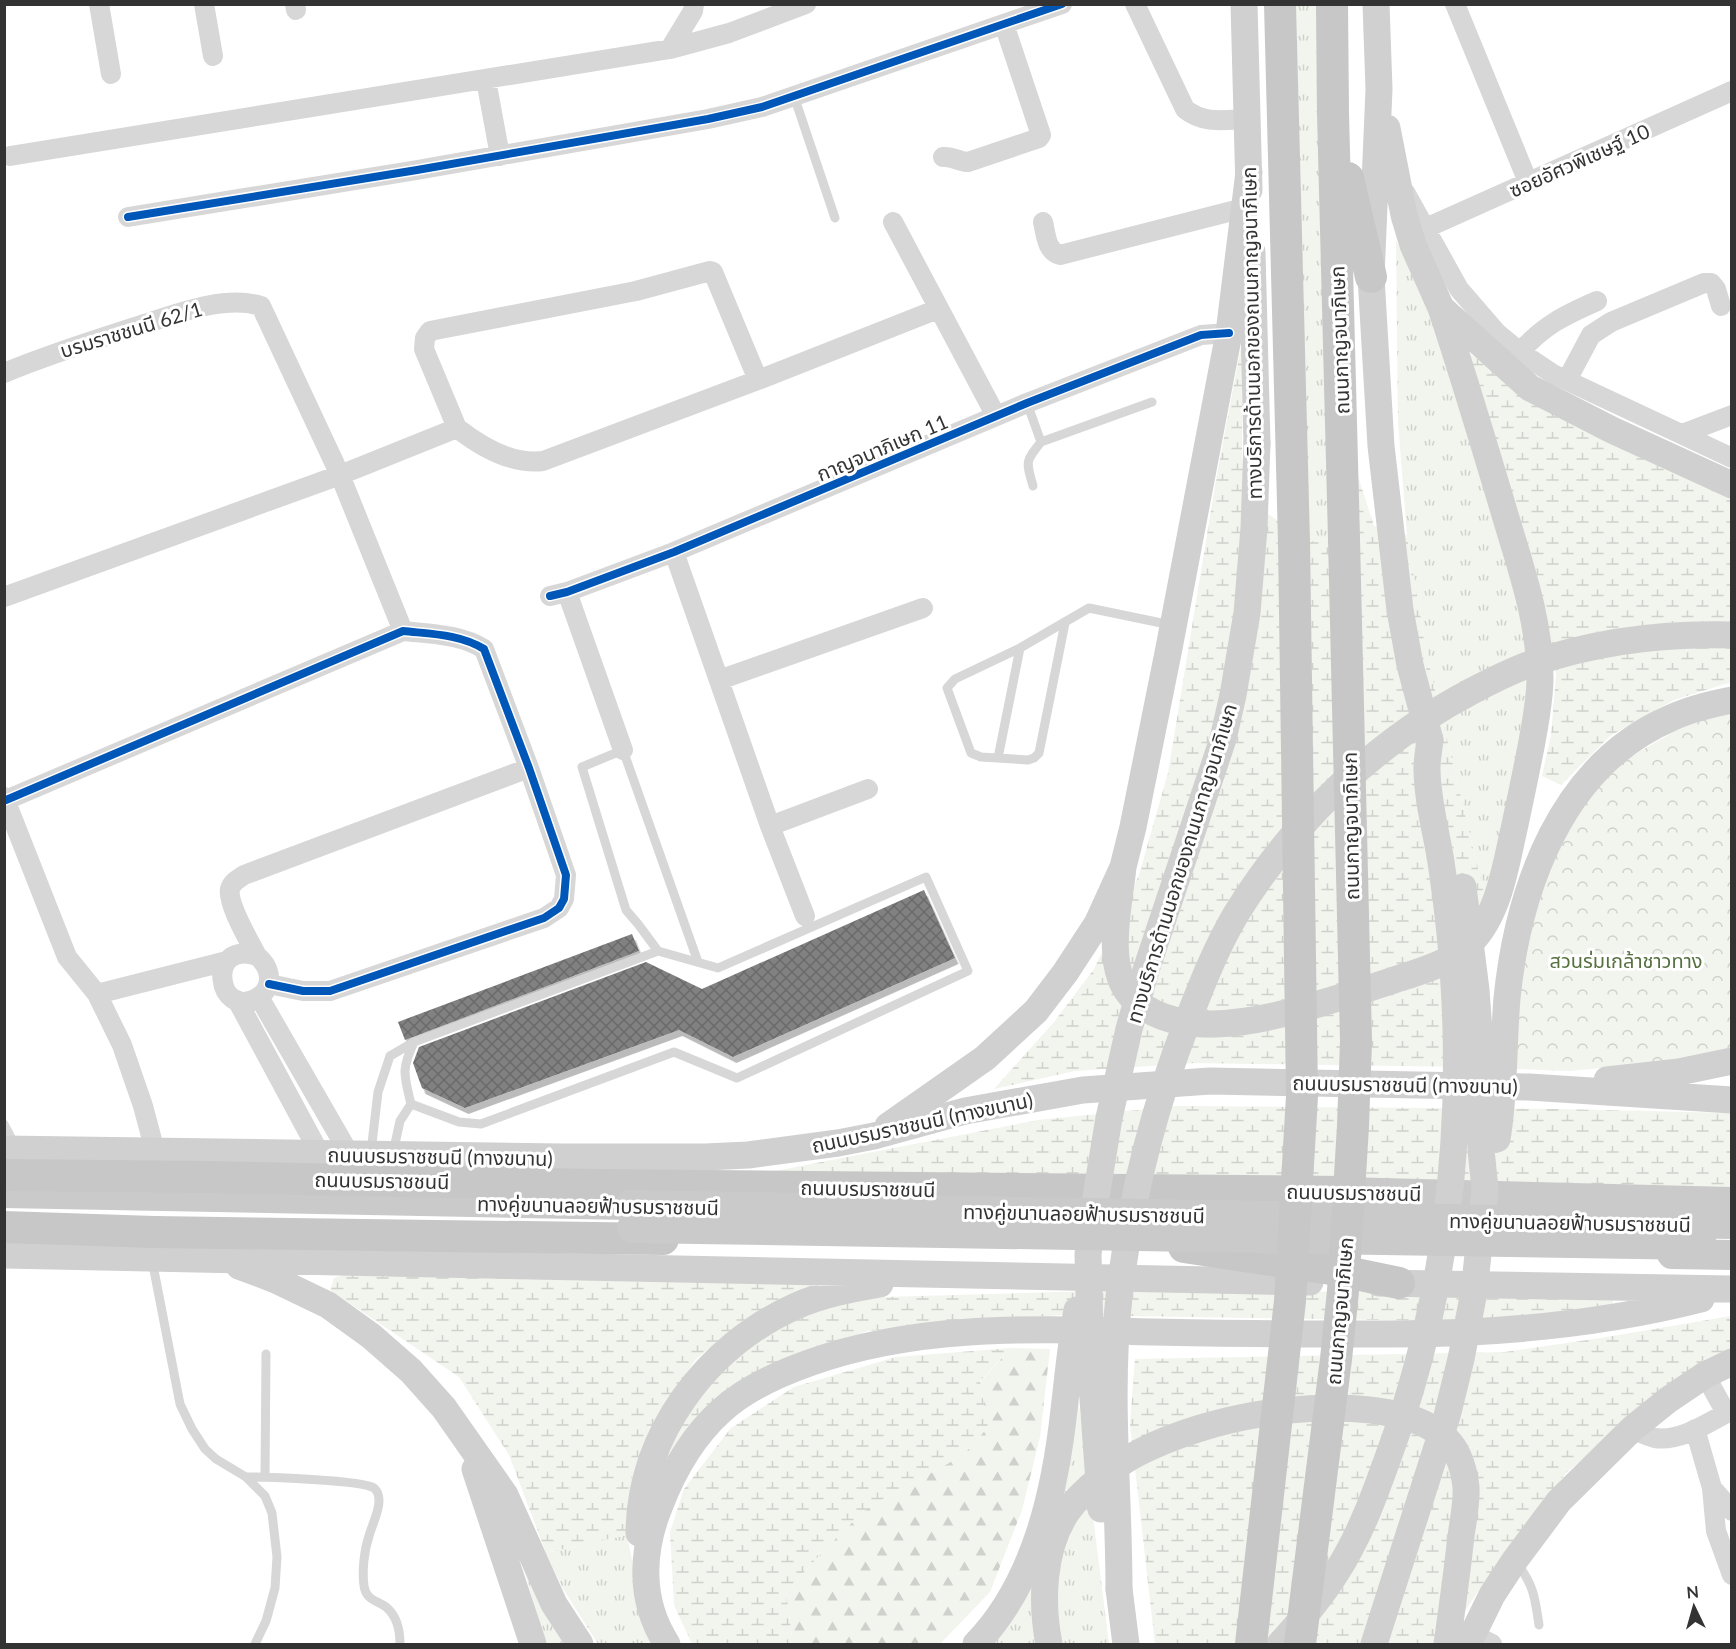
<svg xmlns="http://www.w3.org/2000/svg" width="1736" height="1649" font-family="Lato,'Noto Sans Thai',sans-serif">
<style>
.grass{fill:url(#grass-tufts)}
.forest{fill:url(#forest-firs)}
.wetland{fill:url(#wetland-marsh)}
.park{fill:url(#park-crowns)}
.building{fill:url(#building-cross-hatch);filter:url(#shadow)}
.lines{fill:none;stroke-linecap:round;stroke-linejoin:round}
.service{stroke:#d7d7d7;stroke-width:9}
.minor{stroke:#d7d7d7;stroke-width:20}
.secondary{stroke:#d0d0d0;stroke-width:27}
.primary{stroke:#cacaca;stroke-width:30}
.trunk{stroke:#c7c7c7;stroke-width:32}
.secondary-bridge{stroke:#d0d0d0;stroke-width:27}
.primary-bridge{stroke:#cacaca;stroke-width:30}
.trunk-bridge{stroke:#c7c7c7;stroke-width:32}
.cycleway-casing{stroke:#fff;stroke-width:11}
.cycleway{stroke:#0057b8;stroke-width:8}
.labels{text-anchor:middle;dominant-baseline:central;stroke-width:6;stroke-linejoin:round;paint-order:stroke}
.street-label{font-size:20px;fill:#333;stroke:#fff}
.park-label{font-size:20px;fill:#56703f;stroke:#fff}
</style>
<defs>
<pattern id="grass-tufts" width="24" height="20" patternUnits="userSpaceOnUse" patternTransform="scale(1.5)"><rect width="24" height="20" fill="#f1f5ed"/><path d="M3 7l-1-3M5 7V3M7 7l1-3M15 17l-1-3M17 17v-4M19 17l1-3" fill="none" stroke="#cfd2cc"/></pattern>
<pattern id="forest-firs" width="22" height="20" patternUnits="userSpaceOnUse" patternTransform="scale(1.5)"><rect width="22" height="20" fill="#f1f5ed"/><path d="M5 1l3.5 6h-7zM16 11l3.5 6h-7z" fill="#cfd2cc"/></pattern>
<pattern id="wetland-marsh" width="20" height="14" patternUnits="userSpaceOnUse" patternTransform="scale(1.5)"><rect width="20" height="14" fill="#f1f5ed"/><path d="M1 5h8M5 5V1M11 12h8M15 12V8" fill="none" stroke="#cfd2cc"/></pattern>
<pattern id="park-crowns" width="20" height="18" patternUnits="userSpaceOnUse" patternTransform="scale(1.5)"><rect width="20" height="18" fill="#f1f5ed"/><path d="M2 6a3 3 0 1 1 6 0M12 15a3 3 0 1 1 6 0" fill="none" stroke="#cfd2cc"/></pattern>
<pattern id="building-cross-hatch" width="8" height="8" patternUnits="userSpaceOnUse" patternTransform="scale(1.5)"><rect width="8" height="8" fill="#818181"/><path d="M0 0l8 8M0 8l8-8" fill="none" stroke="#6a6a6a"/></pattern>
<filter id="shadow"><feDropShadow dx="3.5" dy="6" stdDeviation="0" flood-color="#0004"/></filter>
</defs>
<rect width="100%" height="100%" fill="#fff"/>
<path class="grass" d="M1296,5H1321L1332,538L1308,542Z
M1396,240L1432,314L1508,553L1535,681L1486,902L1428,660L1407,535L1398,422Z
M1077,1389L1109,1644H988Z
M627,1535L646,1631L655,1644H598L562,1587L546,1553Z
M522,1563L570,1644H546Z"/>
<path class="forest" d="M1011,1348L1050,1349L1040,1437L1022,1510L990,1592L940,1644H799L792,1637L786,1592L828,1546L866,1509L963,1455L988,1427L980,1382Z"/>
<path class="wetland" d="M1243,336L1242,449L1244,497L1308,542L1359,534L1357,473L1374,526L1407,535L1428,660L1486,902L1469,1067L1194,1063L1075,1071L994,1089L1054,1022L1094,969L1139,875L1168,773L1216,480Z
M1469,353L1507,380L1731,493V683L1725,684L1674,700L1610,736L1561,785L1542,776L1551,735L1556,675L1537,580Z
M1178,1106L1559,1109L1731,1113V1197L734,1179L1038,1120Z
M364,1269L825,1282L744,1320L696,1359L675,1390L633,1472L627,1535L546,1553L509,1455L459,1377L330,1290L334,1278Z
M1165,1289L1612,1296L1613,1305L1511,1322L1062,1315L867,1331L759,1372L661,1469L681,1418L753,1338L819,1306L884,1297Z
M1731,1316V1348L1704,1360L1657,1396L1566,1473L1481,1587L1443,1644H1155L1130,1424L1135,1359L1505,1352L1601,1338Z
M1011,1348L980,1381L988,1427L963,1455L866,1509L828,1546L786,1592L792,1637L799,1644H692L674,1605L670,1532L684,1489L731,1428L794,1387L896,1357Z"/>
<path class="park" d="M1731,711V1050L1676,1061L1569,1071L1491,1068L1554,842L1611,768L1703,715Z"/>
<path class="building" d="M924,890L955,958L733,1057L679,1030L465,1108L422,1088L413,1063L419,1047L646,962L702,989Z
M632,934L639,951L405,1040L398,1022Z"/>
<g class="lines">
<path class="service" d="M794,96L835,218
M1027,403L1041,442C1025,462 1026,461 1033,486
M1041,442L1152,402
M1065,623L1039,753L1034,758L1028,760L981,757L971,753L947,688L955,679L1020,648L1089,608L1171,625
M998,758L1020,648
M658,951L638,924L626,910L582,767L623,750L698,962
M4,1124L16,1147
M371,1152L378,1092L390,1056L414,1042L658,951L718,968L926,877L968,971L737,1078L674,1052L481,1124L459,1122L411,1104
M393,1153L400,1121L411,1104C404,1075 401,1070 414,1042
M152,1260L180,1404L192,1429L205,1449L216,1459L246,1477L265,1496L272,1513L277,1557L275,1588L266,1621L255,1644
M246,1477C265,1477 362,1480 374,1488C378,1491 379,1496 379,1501C379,1512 372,1525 369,1536C364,1551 362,1571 364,1586C366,1600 376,1600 386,1607C397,1616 400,1631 400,1644
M265,1477L266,1354
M1516,1562C1534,1585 1535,1598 1539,1625"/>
<path class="minor" d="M99,4L111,74
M204,4L213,56
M295,4L296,10
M1135,4L1185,109C1203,124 1224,120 1246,119
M1455,4L1528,182
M670,49L693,11L694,4
M486,80L500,156
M10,156L670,49L729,33L806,4
M943,157C953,156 959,162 968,162L1039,138L1041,135L1004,24
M1405,192L1459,289L1497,333L1520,352L1553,374L1732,458
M128,217L417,170L708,119L762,107L1062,4
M893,222L996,416
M1043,222C1046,234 1046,251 1060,255L1244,208
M1426,228L1732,91
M1520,352C1544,325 1565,315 1597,301
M4,373C47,355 91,341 135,327C171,316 223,294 261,306L340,475L403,631
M1567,380L1591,335L1611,322L1704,283H1711L1716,289L1721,306
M457,428L424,349L425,338L430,331L636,291L710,271L713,272L758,380
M1682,434L1732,415
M674,552L770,826L805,916
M567,592L623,750
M550,596L567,592L674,552L1027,403L1201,335L1229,333
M4,597L340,475L457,428C480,446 512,465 543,461L758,380L938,309
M719,680L923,608
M4,797L67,957L97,994L122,1045L143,1106L155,1151
M6,800L403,631C430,634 460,634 484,649L529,768L566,875L564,899L559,908L544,918L330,991H303L269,984
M770,826L868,789
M257,956C205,939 217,1021 257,998C275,988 271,967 257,956C250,942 227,904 230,889C232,882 238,879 244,875L529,768
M97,994L227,961
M259,997L350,1155
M237,1000L320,1154
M1705,1375L1726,1413
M1632,1429C1639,1432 1647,1436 1655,1438C1681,1442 1709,1422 1732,1410
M1695,1429L1712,1488L1716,1531L1732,1575
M1712,1488L1732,1511
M1472,1634L1492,1644"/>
<path class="secondary" d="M1244,4L1249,190
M1376,4L1379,89L1371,277L1381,446L1400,610L1410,665L1430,740
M1387,128L1404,215L1413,245L1441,308L1530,388L1612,430L1732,485
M1252,252L1257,443
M1123,867C1119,905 1104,967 1131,996C1173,1041 1257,1022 1308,1007C1336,999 1364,990 1391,981C1415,973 1446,965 1465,948C1496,922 1504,875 1512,838C1519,807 1525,777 1531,747C1535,724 1540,701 1540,678C1540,619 1519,563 1503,508C1483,441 1463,374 1441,308
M1607,1080L1679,1072L1732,1061
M888,1126L985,1058L1036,1011L1065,973L1097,924L1123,867L1133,827L1169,648L1229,333L1249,172
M4,1149L562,1157H705L748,1155L838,1143L874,1136L965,1111L1083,1090L1210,1081L1529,1087L1732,1100
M4,1255L1310,1282
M239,1266L276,1280L328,1305L371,1336L411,1371L444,1408L505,1495L554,1604L580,1644
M1379,1283L1732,1289
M475,1469L533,1644
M639,1533C640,1434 707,1346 796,1306C823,1294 851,1289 880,1284
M1119,1589L1126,1644
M667,1644C639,1601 641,1551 660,1505C674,1469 692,1437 721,1411C746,1388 778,1374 809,1363C920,1323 1038,1329 1154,1332C1232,1334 1310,1334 1388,1334C1493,1334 1599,1325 1701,1299
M1049,1644C1041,1603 1042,1549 1067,1512C1082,1490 1116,1464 1140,1452C1175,1434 1222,1420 1261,1414C1313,1405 1432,1398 1458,1456C1462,1465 1465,1477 1466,1487C1467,1503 1463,1521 1461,1536C1457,1572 1452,1609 1447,1644
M1468,1644L1492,1595L1515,1560L1559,1501L1632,1429L1668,1400L1705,1375L1732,1362"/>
<path class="primary" d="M1343,1192L1732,1202
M4,1193L630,1205
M1672,1254L1732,1255"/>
<path class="trunk" d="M1280,4L1294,542
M1332,4L1333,113L1344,539
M1348,178L1371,277
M4,1175L209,1177L597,1185L1343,1192
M4,1227L154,1232L663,1239
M1184,1247L1331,1269L1399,1283"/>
<path class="secondary-bridge" d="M1497,1139C1505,1093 1503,1045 1507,998C1518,889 1561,765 1671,718C1690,709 1711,704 1732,700
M1101,1509L1091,1372L1088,1254L1095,1203L1109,1118L1129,1029L1146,970L1223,739L1233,695L1247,613L1254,528L1257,443
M1119,1589C1119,1492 1108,1394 1119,1297C1130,1202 1153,1109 1188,1020C1202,984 1216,948 1236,914C1294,820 1376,741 1474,690C1493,680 1513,670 1533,663C1598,641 1664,633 1732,635
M976,1644C1035,1583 1055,1492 1064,1410C1068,1376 1071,1343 1077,1310
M1280,1644C1300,1622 1320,1599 1336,1573C1360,1536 1375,1494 1390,1452C1444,1304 1464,1142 1454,985C1452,944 1447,903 1441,862C1436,831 1427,799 1427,768C1427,759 1429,749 1430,740
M1374,1644L1447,1416L1461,1359L1474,1292L1485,1189L1481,1150L1480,1045L1476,990L1463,887"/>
<path class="primary-bridge" d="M630,1205L1732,1224
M632,1228L1702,1245"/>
<path class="trunk-bridge" d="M1251,1644L1290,1301L1302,1096L1294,542
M1300,1644L1336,1359L1343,1291L1353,1126L1356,1041L1344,539"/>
<g class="cycleway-casing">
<path id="cycleway" d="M128,217L417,170L708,119L762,107L1062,4
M550,596L567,592L674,552L1027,403L1201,335L1229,333
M6,800L403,631C430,634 460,634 484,649L529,768L566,875L564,899L559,908L544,918L330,991H303L269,984"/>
</g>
<use href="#cycleway" class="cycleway"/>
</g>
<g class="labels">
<g class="street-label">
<text transform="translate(1579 160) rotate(-24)">ซอยอัศวพิเชษฐ์ 10</text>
<text transform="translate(131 329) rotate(-17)">บรมราชชนนี 62/1</text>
<text transform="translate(1251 333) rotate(-91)">ทางบริการด้านนอกของถนนกาญจนาภิเษก</text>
<text transform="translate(1339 340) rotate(-92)">ถนนกาญจนาภิเษก</text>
<text transform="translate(882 447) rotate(-23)">กาญจนาภิเษก 11</text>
<text transform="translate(1350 826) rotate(-91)">ถนนกาญจนาภิเษก</text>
<text transform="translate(1181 863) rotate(-73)">ทางบริการด้านนอกของถนนกาญจนาภิเษก</text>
<text transform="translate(1405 1084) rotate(1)">ถนนบรมราชชนนี (ทางขนาน)</text>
<text transform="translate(922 1122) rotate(-12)">ถนนบรมราชชนนี (ทางขนาน)</text>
<text transform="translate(440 1156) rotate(1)">ถนนบรมราชชนนี (ทางขนาน)</text>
<text transform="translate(382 1180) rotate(1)">ถนนบรมราชชนนี</text>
<text transform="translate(868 1188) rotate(1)">ถนนบรมราชชนนี</text>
<text transform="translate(1354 1192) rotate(1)">ถนนบรมราชชนนี</text>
<text transform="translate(598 1205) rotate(1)">ทางคู่ขนานลอยฟ้าบรมราชชนนี</text>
<text transform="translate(1084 1213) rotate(1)">ทางคู่ขนานลอยฟ้าบรมราชชนนี</text>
<text transform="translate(1570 1222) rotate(1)">ทางคู่ขนานลอยฟ้าบรมราชชนนี</text>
<text transform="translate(1339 1311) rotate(-85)">ถนนกาญจนาภิเษก</text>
</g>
<g class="park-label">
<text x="1626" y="960">สวนร่มเกล้าชาวทาง</text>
</g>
</g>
<rect width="1736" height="1649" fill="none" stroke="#333333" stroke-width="12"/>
<g transform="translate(1694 1607) rotate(355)" stroke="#ffffff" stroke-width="4.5" paint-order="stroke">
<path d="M0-4.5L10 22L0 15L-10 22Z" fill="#333333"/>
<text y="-9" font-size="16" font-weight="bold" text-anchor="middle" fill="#333333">N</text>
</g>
</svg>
